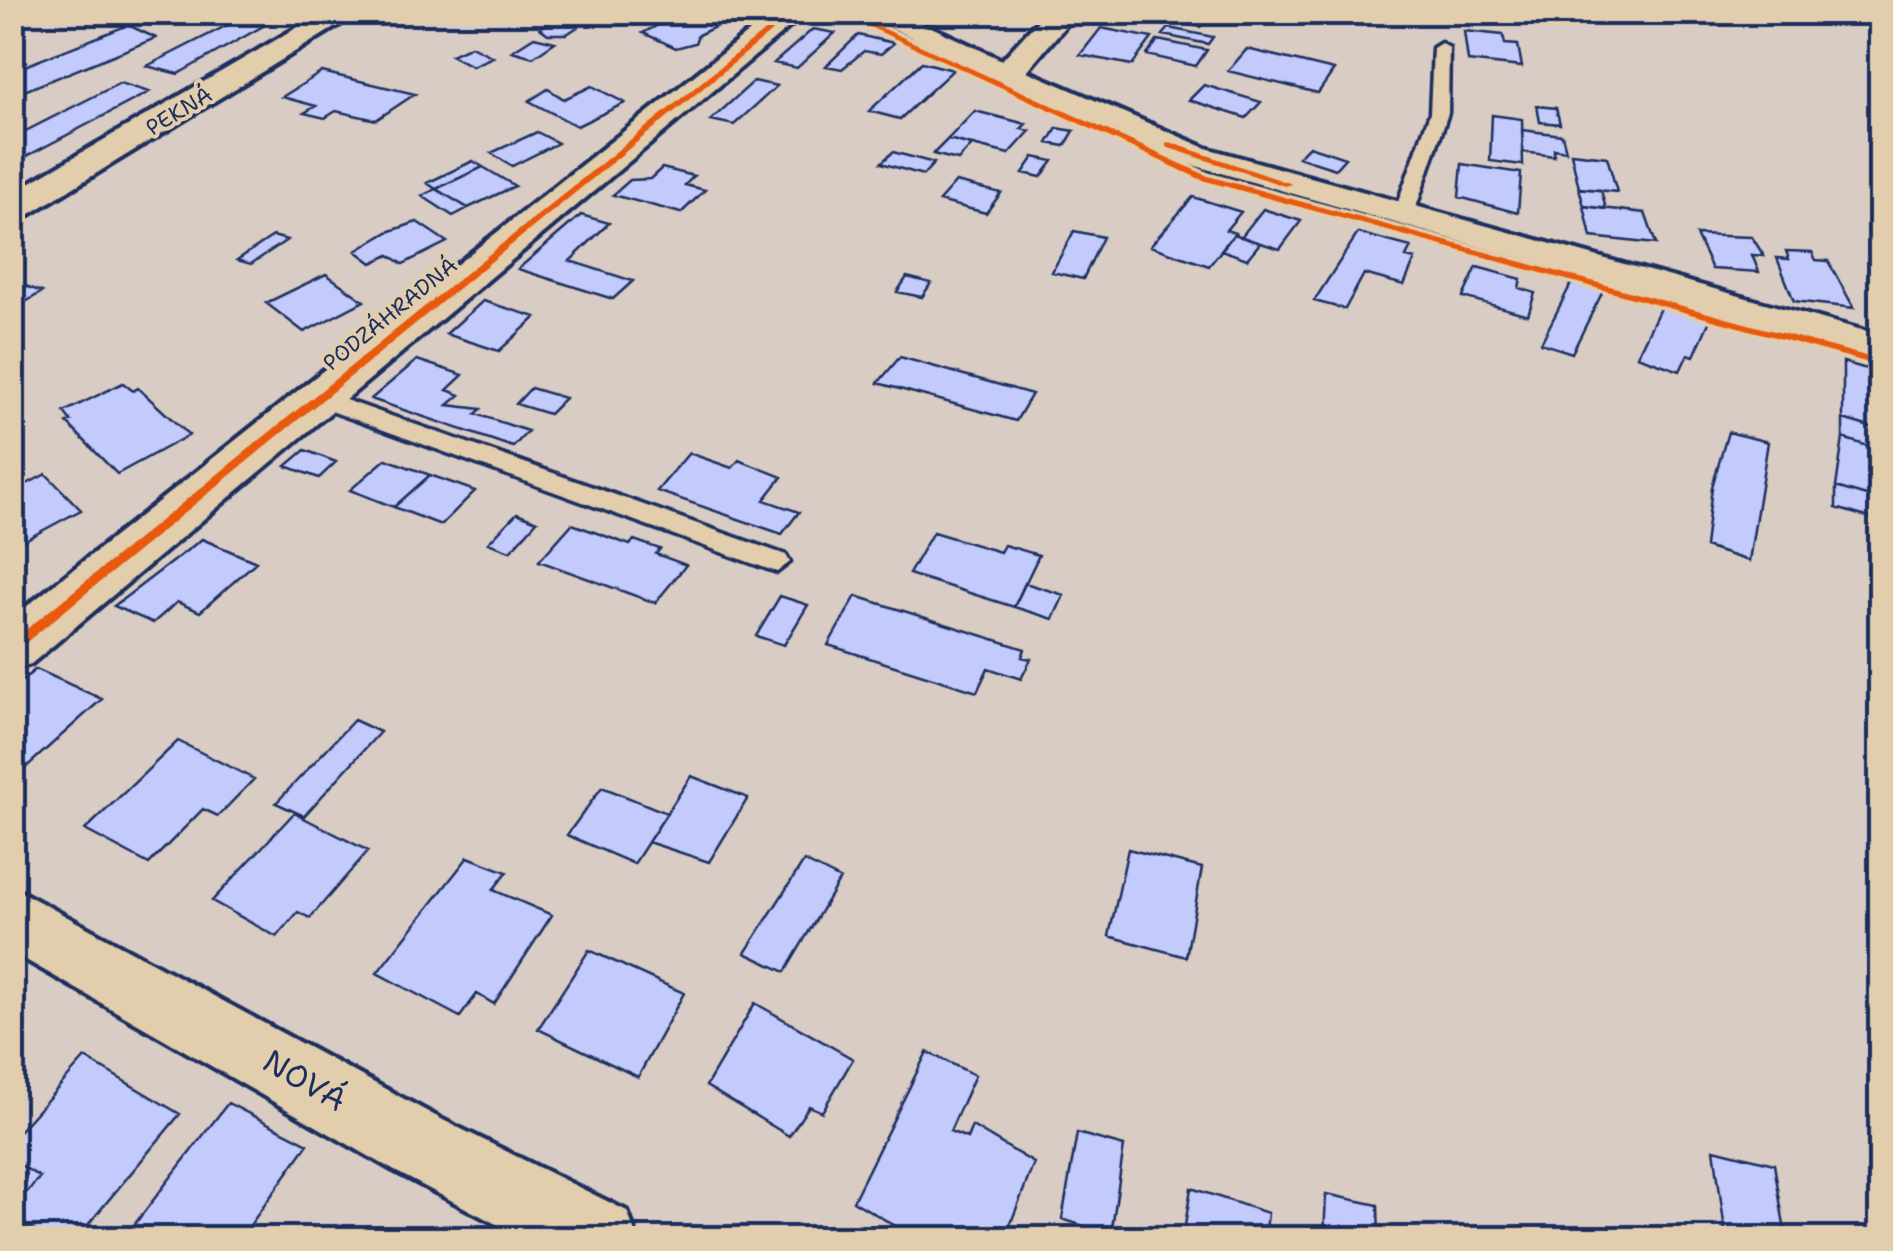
<svg xmlns="http://www.w3.org/2000/svg" width="1893" height="1251" font-family="'Shantell Sans',sans-serif">
<style>
.building{fill:#c3cafc;stroke:#1b2f5e;stroke-width:2.5}
.lines{fill:none;stroke-linecap:round;stroke-linejoin:round}
.lane-casing{stroke:#1b2f5e;stroke-width:7}
.street-casing{stroke:#1b2f5e;stroke-width:8}
.lane{fill:#e2cdac;fill-rule:evenodd}
.street{fill:#e2cdac;fill-rule:evenodd}
.cycleway-casing{stroke:#e2cdac;stroke-width:7}
.cycleway{fill:#e8590c;fill-rule:evenodd}
.labels{text-anchor:middle;dominant-baseline:central;stroke-width:8;stroke-linejoin:round;paint-order:stroke}
.far-street-label{font-size:22px;fill:#1b2f5e;stroke:#e2cdac}
.near-street-label{font-size:32px;fill:#1b2f5e;stroke:#e2cdac}
</style>
<rect width="100%" height="100%" fill="#d9ccc4"/>
<filter id="ink" filterUnits="userSpaceOnUse"><feTurbulence type="fractalNoise" baseFrequency=".01" numOctaves="2"/><feDisplacementMap in="SourceGraphic" scale="20" xChannelSelector="R" yChannelSelector="G"/><feConvolveMatrix kernelMatrix="1 2 1 2 8 2 1 2 1" color-interpolation-filters="sRGB"/></filter>
<g filter="url(#ink)">
<path class="building" d="M288,12L178,74L147,66L249,14L246,12Z
M683,12L715,27L698,35L695,43L676,48L643,33Z
M1513,12H1596L1600,24L1514,17Z
M1178,13L1206,19L1200,27L1172,22Z
M552,20H570L579,26L567,34H548L540,28Z
M128,25L156,38L12,96V71Z
M1101,28L1152,38L1132,65L1080,55Z
M1169,28L1213,37L1208,44L1163,35Z
M813,29L835,33L797,68L774,63Z
M1464,31L1503,35L1505,44L1518,45L1522,67L1468,61Z
M858,35L894,43L881,54L864,51L842,69L826,66Z
M534,37L555,42L533,57L512,51Z
M1158,40L1207,50L1196,66L1147,55Z
M471,46L493,57L472,66L451,55Z
M1247,49L1334,70L1318,93L1228,71Z
M922,62L953,70L900,119L869,111Z
M322,72L415,94L376,120L336,111L325,118L304,113L316,106L282,97Z
M754,81L777,86L734,125L711,120Z
M120,83L149,92L12,164V138Z
M1204,85L1261,102L1246,118L1189,100Z
M592,86L625,103L577,126L529,101L548,89L564,99Z
M1537,106L1556,108L1560,124L1540,122Z
M975,111L1026,124L1021,129L1030,131L1009,154L948,139Z
M1492,115L1522,119L1523,165L1490,161Z
M1057,128L1074,131L1065,146L1048,143Z
M1522,130L1562,135L1566,151L1554,149V156L1523,152Z
M537,132L558,143L512,166L491,153Z
M948,139L971,145H972L958,160L933,154Z
M1309,146L1345,158L1335,169L1298,157Z
M893,152L934,163L923,175L881,163Z
M1571,153L1607,157L1617,192L1579,188Z
M1034,157L1053,161L1041,177L1023,173Z
M473,161L483,167L436,189L427,183Z
M1462,164L1521,173L1518,213L1459,197Z
M483,167L515,186L468,208L436,189Z
M662,168L694,176L685,185L705,190L681,213L613,195L630,180L650,179Z
M956,182L1001,193L986,213L939,201Z
M1579,188L1601,190L1606,209L1584,206Z
M436,189L468,208L453,216L422,196Z
M1193,197L1241,212L1226,230L1235,233L1209,266L1150,246Z
M1584,206L1645,213L1656,244L1591,237Z
M1263,209L1301,221L1280,249L1241,237Z
M581,215L609,223L570,261L633,281L613,299L518,269Z
M417,222L447,242L403,264L389,255L372,263L356,251L388,232Z
M1074,231L1103,237L1083,279L1052,272Z
M1358,233L1411,247L1406,257L1415,259L1404,285L1364,274L1345,309L1314,301Z
M1234,234L1260,243L1247,259L1221,250Z
M1696,235L1752,237L1764,256L1752,255L1759,272L1712,269Z
M273,236L287,240L251,264L237,260Z
M1786,251L1812,252L1816,260L1828,261L1854,308L1794,301L1777,258L1789,259Z
M1477,267L1521,279L1519,288L1535,293L1528,315L1463,297Z
M326,274L364,301L304,332L266,303Z
M907,277L931,283L922,297L897,292Z
M12,281L42,292L12,310Z
M1572,282L1603,291L1572,353L1541,343Z
M483,301L536,317L499,351L446,334Z
M1662,304L1710,320L1694,356L1688,354L1680,371L1637,356Z
M900,357L1032,394L1016,421L878,383Z
M417,360L463,375L447,390L460,395L448,405L481,409L476,414L528,431L513,447L371,399Z
M1843,362L1880,373V430L1843,419Z
M123,383L133,391L138,388L189,435L117,474L67,423L71,421L64,412Z
M531,388L565,398L549,414L516,404Z
M1843,419L1880,430V450L1843,438Z
M1728,432L1768,442L1749,561L1705,547L1712,487Z
M1843,438L1880,450V500L1836,487Z
M305,450L336,462L319,478L286,466Z
M689,453L732,468L739,460L782,477L764,500L799,512L782,534L657,491Z
M386,459L430,475L394,507L350,490Z
M46,474L81,510L12,547V478L16,476L25,485Z
M430,475L475,491L441,525L394,507Z
M1836,487L1880,500V521L1836,508Z
M517,513L537,521L510,551L488,543Z
M572,524L630,545L634,540L660,549L656,554L686,565L655,603L539,561Z
M933,532L1000,552L1004,545L1039,555L1014,607L909,574Z
M202,539L256,562L200,612L177,602L153,623L114,606Z
M1025,583L1064,595L1053,619L1014,607Z
M780,596L808,605L784,645L756,636Z
M856,596L1025,649L1022,657L1031,659L1021,679L988,668L977,692L828,645Z
M36,669L102,699L12,780V689Z
M354,720L380,732L304,816L276,803Z
M178,741L254,779L218,816L203,809L149,864L85,830Z
M691,776L748,798L709,862L648,842Z
M602,787L667,813L634,864L567,835Z
M294,813L368,851L310,918L298,912L277,937L212,901Z
M1128,849L1202,868L1186,957L1109,936Z
M468,857L507,872L493,890L552,915L494,1004L477,994L460,1017L377,973Z
M804,861L840,879L785,972L745,953Z
M589,950L684,993L638,1077L538,1029Z
M755,1003L853,1059L822,1112L809,1106L789,1136L706,1086Z
M927,1052L975,1075L950,1131L967,1138L972,1126L1034,1163L1005,1238H916L853,1201Z
M85,1058L180,1114L77,1238H47L12,1217V1209L40,1177L12,1160V1139Z
M228,1103L308,1144L241,1238H124Z
M1077,1133L1124,1146L1111,1235L1062,1219Z
M1714,1149L1774,1164L1786,1238H1726Z
M12,1160L40,1177L12,1209Z
M1191,1188L1268,1213L1265,1238H1183Z
M1326,1194L1378,1205L1379,1238H1324Z"/>
<g class="lines">
<g class="lane-casing">
<path id="lane" d="M1441,43L1449,48L1448,113L1413,216L1403,222L1393,216L1430,113L1433,48Z
M317,390L786,555L790,562L777,572L768,569L309,403V393Z"/>
</g>
<g class="street-casing">
<path id="street" d="M324,12H360L25,217L12,220V193Z
M774,12H807L31,664L12,670V618Z
M860,12H899L1002,60L1046,12H1077L1027,71L1206,148L1880,335V361L1182,162L1095,128Z
M12,887L443,1120L627,1211L637,1238H523L393,1170L12,952Z"/>
</g>
<use href="#lane" class="lane"/>
<use href="#street" class="street"/>
<g class="cycleway-casing">
<path id="cycleway" d="M788,12H796L12,654V641Z
M837,12H847L1208,176L1880,360V366L1202,180Z
M1166,143H1172L1292,184L1285,186L1166,147Z"/>
</g>
<use href="#cycleway" class="cycleway"/>
</g>
</g>
<g class="labels">
<g class="far-street-label">
<text transform="translate(179 111) rotate(-31)">PEKNÁ</text>
<text transform="translate(390 314) rotate(-39)">PODZÁHRADNÁ</text>
</g>
<g class="near-street-label">
<text transform="translate(305 1080) rotate(30)">NOVÁ</text>
</g>
</g>
<rect width="1893" height="1251" fill="none" stroke="#e2cdac" stroke-width="50"/>
<rect x="25" y="25" width="1843" height="1201" fill="none" stroke="#1b2f5e" stroke-width="4" filter="url(#ink)"/>
</svg>
